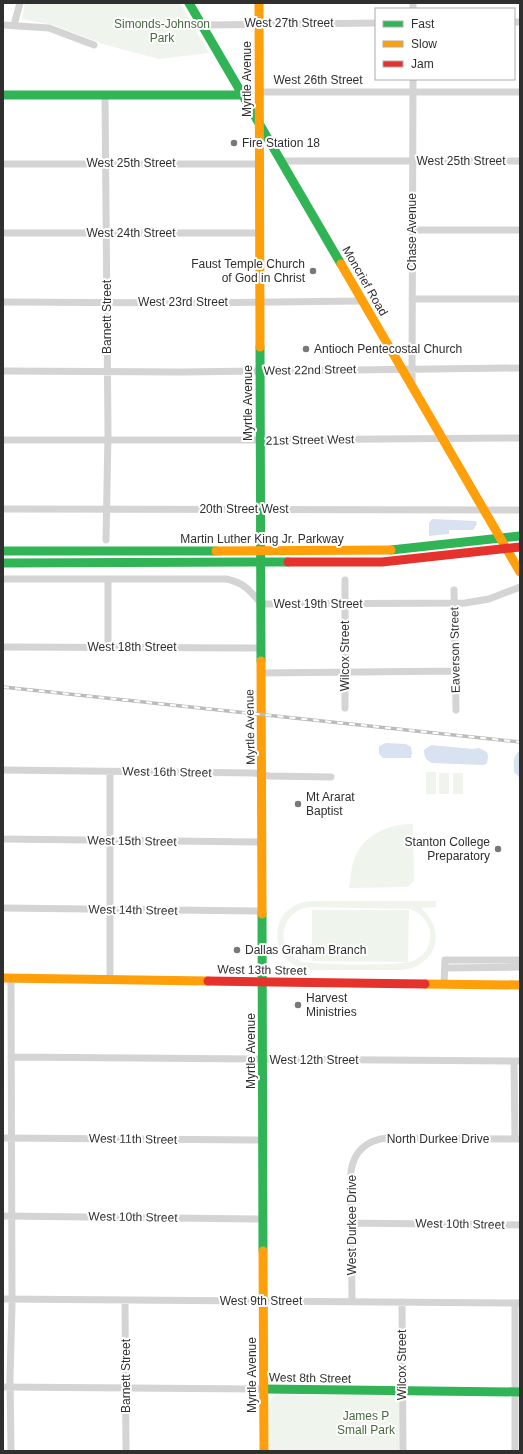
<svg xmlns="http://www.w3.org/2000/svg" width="523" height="1454" font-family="Helvetica,sans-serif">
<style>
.green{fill:#eff5ec;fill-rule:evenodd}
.water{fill:#d9e2f1}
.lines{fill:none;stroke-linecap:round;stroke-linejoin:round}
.street{stroke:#d4d4d4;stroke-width:7}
.fast{stroke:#30b455;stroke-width:9}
.slow{stroke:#ff9f0a;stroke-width:9}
.jam{stroke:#e5322d;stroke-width:9}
.rail-casing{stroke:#bbb;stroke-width:3.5}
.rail{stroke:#fff;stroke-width:2;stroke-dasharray:6;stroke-linecap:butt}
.poi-dot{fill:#787878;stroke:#fff;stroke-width:1.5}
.labels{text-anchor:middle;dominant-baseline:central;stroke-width:4;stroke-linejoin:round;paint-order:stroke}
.street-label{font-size:12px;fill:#2f2f2f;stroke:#fff}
.park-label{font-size:12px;fill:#486a3d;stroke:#fff}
.poi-label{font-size:12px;fill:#2f2f2f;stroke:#fff;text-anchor:start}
</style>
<rect width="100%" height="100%" fill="#fff"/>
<path class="green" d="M25,3H180L209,53L159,59L106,45L53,25L22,19Z
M426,772H436V794H426Z
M439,773H449V794H439Z
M453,773H463V794H453Z
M413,824L414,881L408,887L349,888C351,877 351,865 356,855C365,834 391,823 413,824Z
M436,901V907L421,908C447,930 437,967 401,970C379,970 357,970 334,970C324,970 311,971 301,968C282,962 272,940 280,921C286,908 298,902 311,901ZM311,907L410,909C420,913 428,920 430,931C432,944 425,956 413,961C404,966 315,965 302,962C273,950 280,909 311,907Z
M312,910H409L408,962L312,961Z
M278,1395L399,1396V1451H269V1403L273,1396Z"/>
<path class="water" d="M432,519L476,521L477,524L473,530H449V534L429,536V523Z
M386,743L406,744L411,747L412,753L411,758H383L379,754V746Z
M431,745L473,749L479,748L487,752L488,757L487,763L484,765L432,763C426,760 424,757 424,750Z
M520,751V778L514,772C514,764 512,756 520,751Z"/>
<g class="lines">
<path class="street" d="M413,9V3
M514,22H520
M3,25L49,28L94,45
M14,25L20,3
M202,25L376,23
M259,92H520
M105,95L108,434L106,540
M281,161H520
M3,164H259
M412,230H520
M3,233H260
M412,299H520
M3,302L184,303L362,301
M3,371L182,372L520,368
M412,384L413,79
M3,440H254L520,438
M3,509L520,510
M3,579H226C243,582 251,591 261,604L465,603L489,599L520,587
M108,579V647
M345,580V708
M454,590L456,710
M3,647L261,648
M261,673L455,671
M3,770L254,773L269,776L331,777
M110,772V980
M3,839L262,842
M3,908L263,911
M445,968L520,967
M11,978L12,1305L10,1379L11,1451
M444,984L445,960H520
M11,1057L520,1061
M514,1061L515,1139
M3,1138L263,1140
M3,1216L263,1219
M351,1223L520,1225
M3,1299L520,1303
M125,1301L126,1451
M352,1302L351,1171C354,1151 367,1140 387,1138L520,1139
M402,1302L403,1451
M515,1303V1451
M3,1387L264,1389"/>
<path class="fast" d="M189,3L341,264
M3,95H243
M260,347L261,661
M391,550L520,536
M3,551H216
M3,563L288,562
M262,914L263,1251
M264,1389L520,1392"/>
<path class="slow" d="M259,3L260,347
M341,264L520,572
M216,551L391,550
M261,661L262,914
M3,978L208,981
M425,984L520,985
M263,1251L264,1451"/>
<path class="jam" d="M288,562H382L520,547
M208,981L425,984"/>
<g class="rail-casing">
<path id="rail" d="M3,687L520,742"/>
</g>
<use href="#rail" class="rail"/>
</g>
<g class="poi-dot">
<circle cx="234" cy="143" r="4"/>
<circle cx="313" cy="271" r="4"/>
<circle cx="306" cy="349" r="4"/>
<circle cx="298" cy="804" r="4"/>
<circle cx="498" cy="849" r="4"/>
<circle cx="237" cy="950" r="4"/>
<circle cx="298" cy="1005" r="4"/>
</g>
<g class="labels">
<g class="street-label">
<text x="289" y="23">West 27th Street</text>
<text transform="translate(247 79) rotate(-90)">Myrtle Avenue</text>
<text x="318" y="80">West 26th Street</text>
<text x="461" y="161">West 25th Street</text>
<text x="131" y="163">West 25th Street</text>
<text transform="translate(412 232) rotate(-90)">Chase Avenue</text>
<text x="131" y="233">West 24th Street</text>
<text transform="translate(365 281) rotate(60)">Moncrief Road</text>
<text x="183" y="302">West 23rd Street</text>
<text transform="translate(107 317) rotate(-90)">Barnett Street</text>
<text transform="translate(310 370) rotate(-1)">West 22nd Street</text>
<text transform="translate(248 403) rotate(-90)">Myrtle Avenue</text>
<text transform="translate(310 440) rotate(-1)">21st Street West</text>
<text x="244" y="509">20th Street West</text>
<text x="262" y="539">Martin Luther King Jr. Parkway</text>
<text x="318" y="604">West 19th Street</text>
<text x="132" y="647">West 18th Street</text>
<text transform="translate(455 650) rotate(-91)">Eaverson Street</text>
<text transform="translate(345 656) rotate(-90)">Wilcox Street</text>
<text transform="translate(250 727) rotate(-91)">Myrtle Avenue</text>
<text transform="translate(167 772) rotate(1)">West 16th Street</text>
<text transform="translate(132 841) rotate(1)">West 15th Street</text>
<text transform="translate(133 910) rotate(1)">West 14th Street</text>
<text transform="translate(262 970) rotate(1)">West 13th Street</text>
<text transform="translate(251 1051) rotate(-90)">Myrtle Avenue</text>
<text x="314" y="1060">West 12th Street</text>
<text transform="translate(133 1139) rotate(1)">West 11th Street</text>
<text x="438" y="1139">North Durkee Drive</text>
<text transform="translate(133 1217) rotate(1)">West 10th Street</text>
<text transform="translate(460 1224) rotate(1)">West 10th Street</text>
<text transform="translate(352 1225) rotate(-90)">West Durkee Drive</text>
<text x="261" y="1301">West 9th Street</text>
<text transform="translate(402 1365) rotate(-90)">Wilcox Street</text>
<text transform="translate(252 1375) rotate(-90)">Myrtle Avenue</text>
<text transform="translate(126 1376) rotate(-90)">Barnett Street</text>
<text transform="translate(310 1378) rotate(1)">West 8th Street</text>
</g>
<g class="park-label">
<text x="162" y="24">Simonds-Johnson<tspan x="162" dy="14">Park</tspan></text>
<text x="366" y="1416">James P<tspan x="366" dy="14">Small Park</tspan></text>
</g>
<g class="poi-label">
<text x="242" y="143">Fire Station 18</text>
<text x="305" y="264" text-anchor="end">Faust Temple Church<tspan x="305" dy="14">of God in Christ</tspan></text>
<text x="314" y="349">Antioch Pentecostal Church</text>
<text x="306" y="797">Mt Ararat<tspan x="306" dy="14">Baptist</tspan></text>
<text x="490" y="842" text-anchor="end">Stanton College<tspan x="490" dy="14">Preparatory</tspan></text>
<text x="245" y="950">Dallas Graham Branch</text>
<text x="306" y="998">Harvest<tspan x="306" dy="14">Ministries</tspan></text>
</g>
</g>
<rect width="523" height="1454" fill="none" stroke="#2f2f2f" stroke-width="8"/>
<rect x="375" y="8" width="140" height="72" fill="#ffffff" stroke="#acacac"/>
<rect x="383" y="21" width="20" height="6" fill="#30b455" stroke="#acacac"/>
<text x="411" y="28" font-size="12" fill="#2f2f2f">Fast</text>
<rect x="383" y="41" width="20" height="6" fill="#ff9f0a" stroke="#acacac"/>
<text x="411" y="48" font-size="12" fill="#2f2f2f">Slow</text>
<rect x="383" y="61" width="20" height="6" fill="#e5322d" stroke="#acacac"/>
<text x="411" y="68" font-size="12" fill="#2f2f2f">Jam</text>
</svg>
